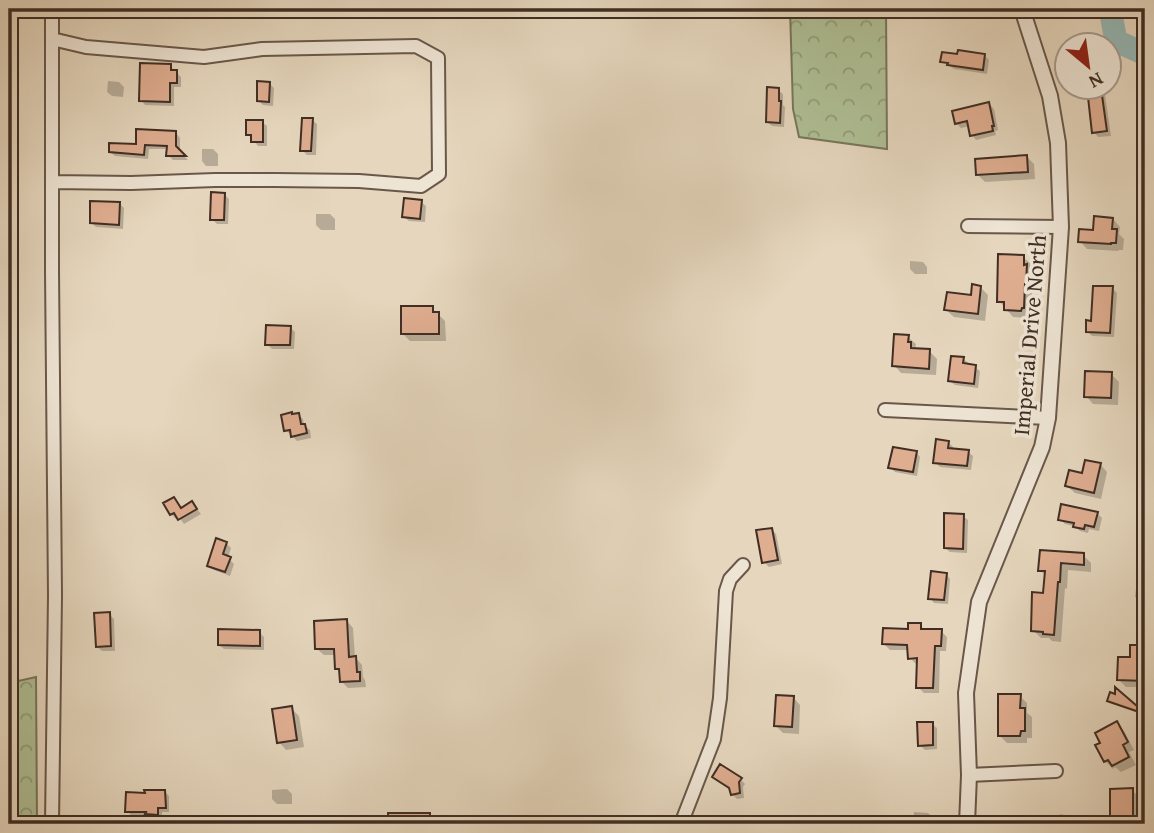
<svg xmlns="http://www.w3.org/2000/svg" width="1154" height="833" font-family="'Gentium Book Plus',serif">
<style>
.forest{fill:url(#forest-crowns);stroke:#78765c;stroke-width:2}
.shadow{fill:#0003}
.lines{fill:none;stroke-linecap:round;stroke-linejoin:round}
.stream{stroke:#74817c;stroke-width:3.5}
.river{stroke:#96b8b6;stroke-width:23}
.building{fill:#dfad90;stroke:#402e24;stroke-width:2}
.minor-casing{stroke:#69584a;stroke-width:16}
.tertiary-casing{stroke:#69584a;stroke-width:18}
.minor{stroke:#eee4d4;stroke-width:12}
.tertiary{stroke:#eee4d4;stroke-width:14}
.labels{text-anchor:middle;dominant-baseline:central;stroke-width:7;stroke-linejoin:round;paint-order:stroke}
.street-label{font-size:23px;fill:#402e24;stroke:#eee4d4}
</style>
<defs>
<pattern id="forest-crowns" width="20" height="18" patternUnits="userSpaceOnUse" patternTransform="scale(1.75)"><rect width="20" height="18" fill="#afbf95"/><path d="M2 6a3 3 0 1 1 6 0M12 15a3 3 0 1 1 6 0" fill="none" stroke="#909c79"/></pattern>
</defs>
<rect width="100%" height="100%" fill="#e5d6bd"/>
<filter id="stains"><feTurbulence type="fractalNoise" baseFrequency=".00286" numOctaves="4"/><feColorMatrix values="0 0 0 0 .2 0 0 0 0 .09 0 0 0 0 .02 0 0 0 .5 -.17"/></filter>
<radialGradient id="worn" r=".72"><stop offset=".6" stop-color="#630" stop-opacity="0"/><stop offset="1" stop-color="#630" stop-opacity=".3"/></radialGradient>
<path class="forest" d="M790,9H886L887,149L799,137L793,109Z
M36,677L37,824H9V683Z"/>
<path class="shadow" d="M984,55L989,60L987,74L954,69L942,61Z
M170,66L181,77V87H174V106L145,105L141,100Z
M108,81L119,82L124,87L123,97L112,96L107,92Z
M269,83L274,88L273,106L263,105L259,101Z
M1086,88H1104L1111,136L1098,137L1094,132L1089,96Z
M778,90L783,94V105L785,107L784,127L772,126L767,122Z
M989,104L994,109L998,130L995,131L996,135L976,140L972,135L970,126L961,128L956,123Z
M312,120L317,124L316,155H307L302,150Z
M262,122L267,126V146H258L248,134Z
M176,133L180,138V152L188,160H173L168,155V149H149L148,159L115,156L110,152Z
M202,149H213L218,154V166H206L202,161Z
M1027,157L1034,164L1035,179L985,182L977,174Z
M225,195L229,199L228,224H217L212,219Z
M421,202L426,206L425,222L409,221L404,217Z
M119,203L124,208L123,229L96,227L91,222Z
M316,214H330L335,219V230H321L316,225Z
M1113,219L1120,227L1119,234L1124,239L1123,250H1119L1118,251L1087,249L1080,241Z
M1023,257L1031,264V271L1033,274L1031,315H1028V318L1013,317L999,301Z
M910,261L923,262L927,267V274H915L910,269Z
M980,287L988,295L985,321L954,317L946,310L972,297Z
M1112,288L1117,293L1114,337L1092,336L1087,331Z
M432,308L445,321L446,341H410L403,334Z
M290,327L295,332L294,349H272L267,344Z
M908,337L916,344L915,349L929,351L937,359L936,375L901,373L894,365Z
M963,359L980,371L978,388L955,385L950,381Z
M1111,374L1119,382L1118,405L1093,404L1086,396Z
M298,415L303,419L304,425L310,430L311,438L297,441L286,430Z
M948,442L953,447V450L968,452L973,456L971,470L940,467L935,462Z
M916,452L920,457L917,476L895,472L890,467Z
M1100,464L1107,472L1101,499L1075,493L1067,486Z
M174,499L182,509L192,503L201,514L184,524L179,517L176,519L171,514Z
M1097,513L1102,518L1099,531L1089,529L1088,533L1080,531L1074,526L1065,524L1060,519Z
M963,516L968,520L967,553L950,552L945,548Z
M771,529L776,534L782,564L769,567L764,562Z
M226,543L231,548L228,558L234,564L230,576L214,570L209,565Z
M1083,555L1091,563V572L1068,570L1067,589L1065,588L1061,642L1052,641L1049,638H1041L1033,630L1045,595L1046,576L1040,570Z
M946,574L950,579L948,604L934,603L930,598Z
M1136,588L1145,590V599L1137,598L1135,597Z
M109,614L114,619L115,651H102L97,647Z
M347,621L353,628L355,657L362,665L363,677L365,680L366,687L348,688L341,681V673L337,669L336,655H324L317,649Z
M920,625L926,631H941L947,637L946,651H940L939,693H924L918,687L919,664H916L910,658L909,650H890L884,644Z
M259,632L264,637V650L224,649L219,645Z
M1132,647H1145V687H1126L1119,680L1132,659Z
M1020,696L1027,703V713L1032,717V738H1027V743H1007L1000,736Z
M793,697L800,705L799,734L783,733L776,726Z
M291,708L299,716L304,747L286,750L279,742Z
M1117,723L1124,731L1134,750L1129,752L1136,765L1121,772L1115,767L1113,769L1105,761L1102,744Z
M932,724L937,728V749L925,750L920,745Z
M1144,754L1145,756V782H1141L1139,780L1137,755Z
M741,780L745,784L743,787L744,798L737,799L732,794L731,789Z
M287,789L292,794V804H277L272,799V790Z
M1132,790L1140,798V824H1112Z
M165,792L169,796V812H162V818H152L149,816H132L127,811L146,794Z
M914,812L928,813L935,819L934,824H913Z
M1062,814L1072,824H1042L1052,822L1051,817Z
M389,815H430L437,824H389Z"/>
<g class="lines">
<path class="stream" d="M9,745L13,746L17,758"/>
<path class="river" d="M1110,9L1116,41L1145,54"/>
</g>
<path class="building" d="M958,50L985,54L983,70L947,65L948,63L940,62L942,52L957,54Z
M140,63L171,64V70H177V83H170V102L139,101Z
M257,81L270,82L269,102L257,101Z
M767,87L779,88V101H781L780,123L766,122Z
M1087,88H1101L1107,131L1092,133Z
M989,102L994,126H992L993,131L970,136L967,121L955,124L952,111Z
M302,118H313L311,151H300Z
M246,120H263V142H251V135H246Z
M136,129L176,131V146L186,156H166L167,146L145,145L144,155L109,152V143L136,144Z
M1027,155L1028,172L976,175L975,159Z
M211,192L225,193L224,220H210Z
M404,198L422,200L420,219L402,217Z
M90,201L120,202L119,225L90,223Z
M1094,216L1113,218L1112,229H1117L1116,243H1111V244L1078,242L1079,229L1093,230Z
M998,254L1024,255V265L1027,264L1026,284H1025L1024,308H1022L1021,311L1004,310V302H997Z
M972,284L981,286L978,314L944,310L947,292L971,295Z
M1093,286H1113L1110,333L1086,332V320L1091,321Z
M401,306H433V312H439V334H401Z
M266,325L291,326L290,345H265Z
M894,334L909,335L908,342H911V348L930,349L929,369L892,366Z
M951,356L964,357L963,363L976,365L974,384L948,381Z
M1085,371L1112,372L1111,398L1084,397Z
M292,412V414L299,413L301,424H305L307,433L291,437L290,430L284,431L281,415Z
M936,439L949,441L948,448L969,450L967,466L933,463Z
M893,447L917,451L913,472L888,468Z
M1085,460L1101,463L1094,493L1065,486L1069,470L1082,473Z
M174,497L181,508L192,501L197,509L178,520L174,513L170,515L163,503Z
M1061,504L1098,512L1094,527L1085,525L1084,529L1073,527L1074,523L1058,520Z
M944,513L964,514L963,549L944,548Z
M772,528L778,560L762,563L756,530Z
M216,538L227,542L223,554L231,557L225,572L207,566Z
M1040,550L1084,553V565L1061,563L1060,582H1058L1054,635L1043,634V632L1031,631L1032,592L1043,593L1045,571H1038Z
M931,571L947,573L944,600L928,599Z
M110,612L111,646L96,647L94,613Z
M347,619L349,657L356,656L357,672H360V681L340,682L339,669H335L334,649H315L314,621Z
M908,623H921V629H942L941,646H935L933,688H916L917,658L908,659L907,645L882,644L883,628L908,629Z
M218,629L260,630V646L218,645Z
M1130,645H1145V681L1117,680L1118,657H1130Z
M1115,687L1145,713V714L1107,701L1110,692L1115,694Z
M998,694H1021L1020,708H1025V731H1021L1020,736H998Z
M776,695L794,696L792,727L774,726Z
M292,706L297,740L277,743L272,709Z
M1117,721L1128,742L1123,745L1129,757L1112,766L1108,760L1104,762L1095,745L1100,743L1095,733Z
M917,722H933V745L918,746Z
M720,764L742,778L739,782L740,793L731,795L729,788L712,777Z
M1133,788V824H1110V789Z
M144,790H165L166,808H158V815L145,814L146,812H125L126,792L145,793Z
M388,813H430V824H388Z"/>
<g class="lines">
<g class="minor-casing">
<path id="minor" d="M52,9V271L55,595L52,824
M52,39L86,47L204,57L262,49L416,46L438,58L439,174L421,186L359,181L275,180H215L131,183L52,182
M968,226L1061,227
M885,410L1048,418
M969,775L1056,771
M681,824L714,739L720,698L726,591L730,579L743,565"/>
</g>
<g class="tertiary-casing">
<path id="tertiary" d="M967,824L969,775L966,693L979,602L1042,447L1048,418L1061,227L1058,143L1050,96L1022,9"/>
</g>
<use href="#minor" class="minor"/>
<use href="#tertiary" class="tertiary"/>
</g>
<g class="labels">
<g class="street-label">
<text transform="translate(1029 335) rotate(-85)">Imperial Drive North</text>
</g>
</g>
<rect width="1154" height="833" fill="none" stroke="#e5d6bd" stroke-width="35"/>
<rect x="10" y="10" width="1133" height="812" fill="none" stroke="#402e24" stroke-width="3.5"/>
<rect x="18" y="18" width="1119" height="798" fill="none" stroke="#402e24" stroke-width="2"/>
<g transform="translate(1088 66) rotate(151)"><circle r="33" fill="#eee4d4" stroke="#a89b8e" stroke-width="2"/>
<path d="M0-5L12 26L0 18L-12 26Z" fill="#8f2418"/>
<text y="-10" font-size="19" font-weight="bold" text-anchor="middle" fill="#402e24">N</text>
</g>
<rect width="100%" height="100%" filter="url(#stains)"/>
<rect width="100%" height="100%" fill="url(#worn)"/>
</svg>
